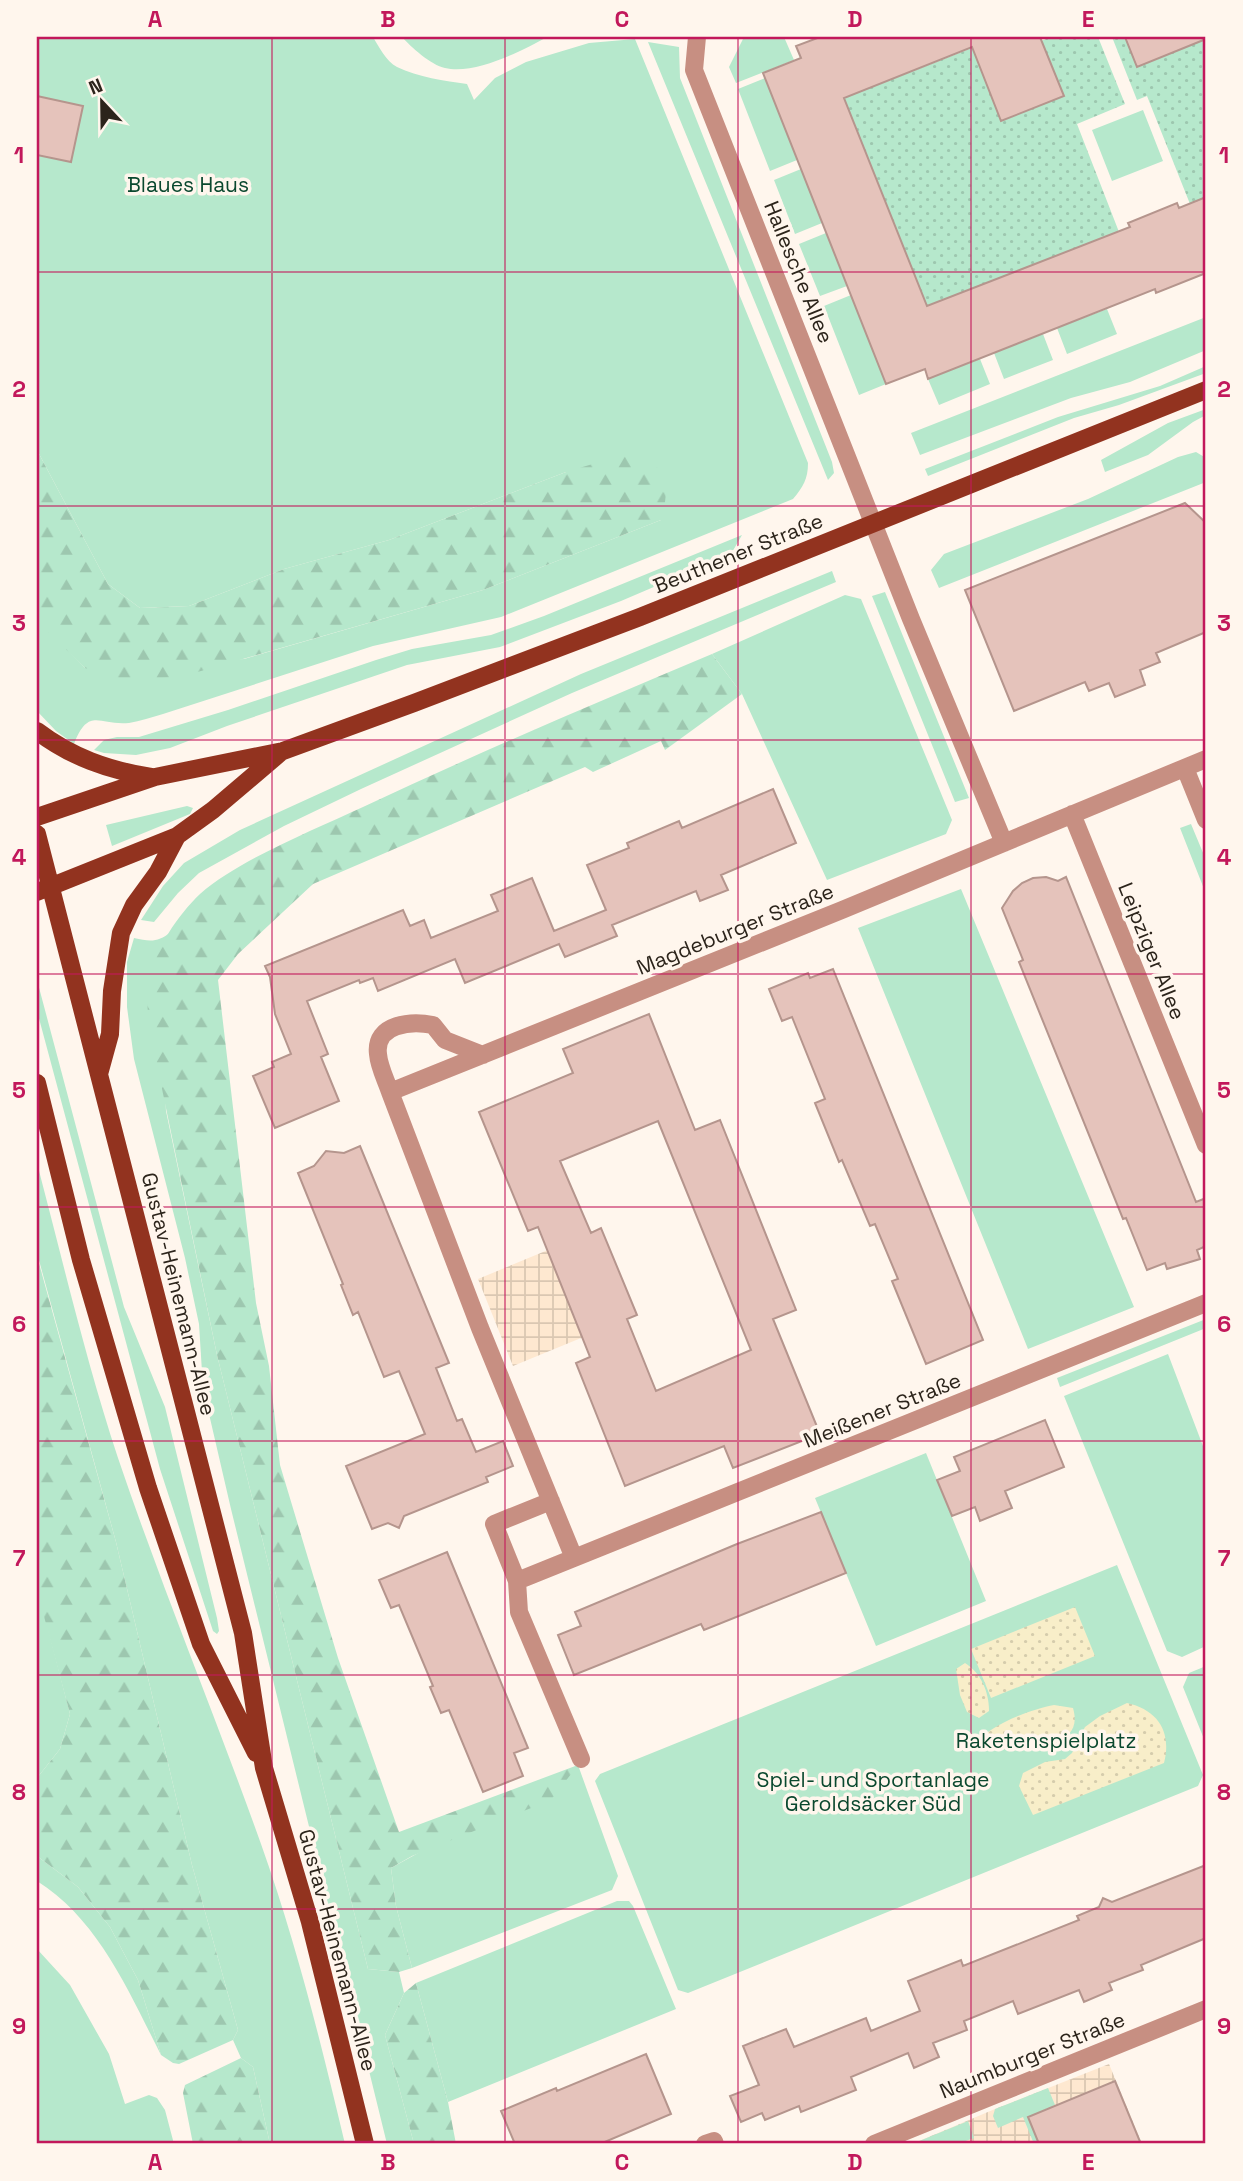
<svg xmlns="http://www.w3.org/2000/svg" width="1243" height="2181" font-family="'Space Grotesk',sans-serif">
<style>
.industrial{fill:url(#industrial-grid)}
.green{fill:#b6e8cc}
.forest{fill:url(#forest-firs)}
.sand{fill:url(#sand-dots)}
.garden{fill:url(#garden-dots)}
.building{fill:#e5c3bb;stroke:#b5958d;stroke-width:2;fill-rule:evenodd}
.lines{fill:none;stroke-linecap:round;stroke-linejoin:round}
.minor{stroke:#c78f82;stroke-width:18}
.major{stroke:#92331f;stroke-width:18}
.grid{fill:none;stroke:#c2185b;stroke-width:2;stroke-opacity:0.55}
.labels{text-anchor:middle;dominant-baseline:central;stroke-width:7;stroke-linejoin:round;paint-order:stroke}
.park-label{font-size:21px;fill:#0a482e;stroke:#fff6ed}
.street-label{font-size:21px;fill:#2c241b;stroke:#fff6ed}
.neatline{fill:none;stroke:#c2185b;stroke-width:2.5}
.grid-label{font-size:23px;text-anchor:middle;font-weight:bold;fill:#c2185b}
</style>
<defs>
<pattern id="industrial-grid" width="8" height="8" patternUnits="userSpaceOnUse" patternTransform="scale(1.75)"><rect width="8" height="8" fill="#fee8d0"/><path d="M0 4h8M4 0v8" fill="none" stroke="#dac7b2"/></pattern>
<pattern id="forest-firs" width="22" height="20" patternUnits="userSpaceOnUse" patternTransform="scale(1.75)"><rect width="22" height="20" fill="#b6e8cc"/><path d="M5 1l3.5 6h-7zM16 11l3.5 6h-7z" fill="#9dc7af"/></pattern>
<pattern id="sand-dots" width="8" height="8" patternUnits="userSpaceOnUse" patternTransform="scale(1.75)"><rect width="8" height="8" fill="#f8eec9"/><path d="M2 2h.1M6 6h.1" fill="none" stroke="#d5ccac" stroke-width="1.8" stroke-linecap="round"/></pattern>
<pattern id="garden-dots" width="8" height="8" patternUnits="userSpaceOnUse" patternTransform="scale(1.75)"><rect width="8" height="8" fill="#b6e8cc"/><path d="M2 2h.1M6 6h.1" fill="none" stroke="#9dc7af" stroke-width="1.8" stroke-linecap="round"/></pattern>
</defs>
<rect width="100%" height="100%" fill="#fff6ed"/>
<path class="industrial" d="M601,1228L637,1315L513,1366L478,1279Z
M1109,2064L1142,2144H912L995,2109Z"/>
<path class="green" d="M37,37H373C379,47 386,61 397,67C418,77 445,81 467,84L474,100L495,78L526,62L589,43L635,39L808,463C808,479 803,487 793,499L501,617L373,646L163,714C152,717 140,721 129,723C99,726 89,706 74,744L56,731L37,711V618L85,668L244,659L483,590L661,520L566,472L389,540L284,569L189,606L140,608L108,584L37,450Z
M402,37H547C522,51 475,75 445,68C431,65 411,47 402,37Z
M744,37H784L794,60L736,83L729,67Z
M648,42L679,47L680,78L832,462L834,473L828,480Z
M765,78L797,160L770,171L738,89Z
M1143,110L1163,161L1112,181L1092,130Z
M801,169L822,223L795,234L774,180Z
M826,233L847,286L820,296L799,244Z
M851,295L886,384L859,395L824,306Z
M1107,309L1117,334L1067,354L1057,328Z
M1206,317V350L1130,382L1071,398L920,455L911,433Z
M1043,334L1053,360L1004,379L994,353Z
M980,359L990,384L939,405L928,379Z
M1206,366V373L1119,405L1074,418L928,476L925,469L1058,417L1160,386Z
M1206,409V415L1193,422L1148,455L1105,472L1101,460L1168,423Z
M1196,452L1206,458V482L939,588L931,570L944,554L1088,499L1178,457Z
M742,535L731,554L621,601L500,647L407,665L227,726L170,748L136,755L104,753L94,750L104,740L117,737H139L228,710L376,660L412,649L491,635L544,616Z
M832,571L836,582L572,693L361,789L284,826L199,873L178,893L154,922L141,920L163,886L184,863L240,830L581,674Z
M885,592L969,798L955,802L872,596Z
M845,595L861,599L952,820L946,834L827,880L742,694L712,654Z
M187,806L193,808L190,814L112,846L106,825Z
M1191,824L1206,860V894L1180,828Z
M961,889L1134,1307L1028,1349L858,928Z
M171,932L157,956L166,1111L217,1355L368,1969L399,1972L404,1993L385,2035L414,2144H387L231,1509L203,1388L199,1324L185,1258L134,1059L127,1007V962L134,938C151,942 158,942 171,932Z
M37,980L124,1307L165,1407L217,1618L219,1631L217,1634L213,1631L160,1469L37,1011Z
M37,1163C63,1262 86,1361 118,1458C162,1588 215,1715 261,1844C296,1942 321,2043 345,2144H270L253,2067L241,2058L233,2040L238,2030L192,1865L116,1542L37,1253Z
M1206,1319V1328L1060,1387L1057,1378Z
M1168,1354L1206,1454V1646L1182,1657L1167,1651L1064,1396Z
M926,1453L986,1601L876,1646L815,1498Z
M1117,1565L1203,1775L1198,1786L688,1993L678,1990L595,1781L600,1774Z
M37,1586L70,1714L60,1749L37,1778Z
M1206,1666V1744L1183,1687L1189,1673Z
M578,1765L618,1876L612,1890L412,1968L396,1906L391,1868Z
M37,1856L78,1887L110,1927L138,1980L161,2055C129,1992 98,1919 37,1881Z
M617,1901H629L633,1906L676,2009L448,2102L416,1983Z
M37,1949L70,1985L109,2054L125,2104L149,2095L157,2098L165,2110L174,2144H37Z
M1048,2088L1055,2105L1028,2117L1039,2144H1034L1023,2117L998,2128L993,2116L995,2109Z
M968,2121L974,2138L957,2144H912Z"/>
<path class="forest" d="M37,450L108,584L140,608L189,606L284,569L389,540L566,472L639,450C668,473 670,487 661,520L483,590L180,677L125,680L85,668L38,622Z
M712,654L742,694L665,750L661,741L593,772L585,767L313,884L238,954L218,980L256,1303L269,1366L280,1465L338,1658L399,1832L578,1765L551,1800L412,1856L391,1868L396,1906L412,1968L399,1972L368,1969L217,1355L148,1021C148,1008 146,992 149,979C155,949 178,915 200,894C240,859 314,830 363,807C478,753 595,703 712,654Z
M37,1256L116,1542L192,1865L238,2030L233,2040L179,2064L173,2063L161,2055L138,1980L110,1927L78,1887L37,1856V1778L60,1749L70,1714L37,1590Z
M416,1983L448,2102L456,2144H414L385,2035L404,1993Z
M241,2058L253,2067L270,2144H193L183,2093L185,2085Z"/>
<path class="sand" d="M1075,1607L1095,1656L991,1698L971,1649Z
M965,1663C981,1673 989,1692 989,1711L979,1718L967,1712L960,1695L956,1669Z
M1127,1703C1158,1710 1172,1732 1164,1763L1033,1815L1019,1786L1023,1773L1045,1762L1065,1759L1072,1753L1085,1727L1100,1716Z
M1054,1705L1073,1708C1086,1752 1022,1745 999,1747C991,1748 985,1751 977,1749L976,1744C988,1725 1032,1709 1054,1705Z"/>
<path class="garden" d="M1051,37H1098L1125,104L1077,124L1119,232L927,307L844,98L972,48L1002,121L1063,96L1041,41Z
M1112,37H1125L1138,67L1199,42L1197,37H1206V197L1190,204L1147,96L1137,100Z"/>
<path class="building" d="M820,37H1040L1064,96L1001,121L972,47L844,98L927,306L1130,227L1128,223L1177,203L1179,208L1206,197V273L1156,293L1155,289L928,379L925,369L886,384L763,73L801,58L796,46Z
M1125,37H1206V39L1137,67Z
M37,96L83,106L71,162L37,155Z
M1185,503L1206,523V632L1156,653L1160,662L1140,670L1145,685L1115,697L1109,683L1089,691L1085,682L1014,711L965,590Z
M773,789L796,843L721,875L728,890L700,901L696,891L612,925L617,936L565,957L559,944L465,983L455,959L378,991L373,978L360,983L359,980L307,1001L328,1054L321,1057L339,1101L275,1128L253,1076L274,1067L272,1062L291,1054L275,1014L270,977L265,966L403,910L410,926L424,920L431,938L498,911L491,895L532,878L554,931L606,910L587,865L629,848L627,843L679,821L682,828Z
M1046,877L1058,881L1066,877L1196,1202L1206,1198V1246L1197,1250L1200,1259L1167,1269L1165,1263L1147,1270L1126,1218L1123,1219L1019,962L1023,960L1002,908L1013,891L1022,883L1033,878Z
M833,969L983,1340L926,1364L892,1281L898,1279L875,1224L870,1226L842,1160L839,1162L815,1103L825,1099L792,1017L782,1021L769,989L808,973L810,978Z
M649,1014L695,1130L720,1120L796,1310L773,1319L820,1434L733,1468L724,1446L625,1486L576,1363L590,1357L538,1227L528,1231L479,1112L573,1073L563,1049ZM658,1121L751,1350L656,1391L627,1319L637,1315L601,1228L591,1233L560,1161Z
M360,1146L449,1363L436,1368L457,1421L462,1419L476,1452L503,1441L513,1466L486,1477L488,1482L404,1516L399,1528L388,1523L372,1529L346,1466L425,1434L399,1371L384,1377L358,1312L353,1315L341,1285L343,1284L298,1173L314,1166L326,1151L344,1153Z
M1045,1420L1064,1467L1005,1491L1012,1508L980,1521L975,1507L952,1516L937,1480L960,1471L954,1457Z
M821,1512L846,1573L704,1630L701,1624L574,1675L558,1635L581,1626L575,1612L737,1544Z
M447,1552L528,1748L514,1753L523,1776L483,1792L449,1710L441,1713L430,1687L433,1686L399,1605L391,1608L379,1580Z
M1206,1865V1938L1141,1965L1143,1970L1109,1983L1112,1990L1084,2002L1079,1990L1018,2014L1013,2001L964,2021L967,2030L933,2043L939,2057L914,2068L908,2053L851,2077L856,2090L801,2112L799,2106L765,2120L762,2113L741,2122L730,2096L759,2085L743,2046L786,2029L794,2047L866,2018L871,2031L920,2011L908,1981L961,1960L963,1966L1079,1920L1077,1916L1099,1907L1103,1898L1112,1902Z
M646,2054L671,2114L600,2144H515L501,2111L556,2088L557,2091Z
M1115,2081L1141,2144H1039L1028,2117Z"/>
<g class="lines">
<path class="minor" d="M697,37L694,70L911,619L1004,843
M1185,768L1206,820
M1072,814L1206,1145
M483,1055L445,1040L433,1025C412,1021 374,1023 378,1054C379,1067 386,1080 390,1092L480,1328L574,1558
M390,1092L842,910L1206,759
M551,1501L494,1524L517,1581L519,1612L581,1759
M517,1581L1206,1303
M705,2144L714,2141L715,2144
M874,2144L1206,2009"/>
<path class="major" d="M37,731C71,757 108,770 151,777
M37,817L155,777L283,751L414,703L640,617L1206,390
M37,834L243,1633L264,1768L310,1922L365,2144
M37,892L177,836L213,810L280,753
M99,1074L110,1034L112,991L121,933L134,905L158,872L177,836
M37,1083L81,1260L148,1488L201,1644L256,1753"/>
</g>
<path class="grid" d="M272,37V2144M505,37V2144M738,37V2144M971,37V2144M37,272H1206M37,506H1206M37,740H1206M37,974H1206M37,1207H1206M37,1441H1206M37,1675H1206M37,1909H1206"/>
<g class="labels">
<g class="park-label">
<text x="188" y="184">Blaues Haus</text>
<text x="1046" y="1740">Raketenspielplatz</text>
<text x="873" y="1779">Spiel- und Sportanlage<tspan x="873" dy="24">Geroldsäcker Süd</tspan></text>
</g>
<g class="street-label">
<text transform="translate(799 272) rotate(68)">Hallesche Allee</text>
<text transform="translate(738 553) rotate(-22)">Beuthener Straße</text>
<text transform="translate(735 929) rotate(-22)">Magdeburger Straße</text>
<text transform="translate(1152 951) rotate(68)">Leipziger Allee</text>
<text transform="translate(179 1294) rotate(76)">Gustav-Heinemann-Allee</text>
<text transform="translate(882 1410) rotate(-22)">Meißener Straße</text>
<text transform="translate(338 1950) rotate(75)">Gustav-Heinemann-Allee</text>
<text transform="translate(1032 2055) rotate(-22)">Naumburger Straße</text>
</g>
</g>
<rect width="1243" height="2181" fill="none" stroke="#fff6ed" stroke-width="77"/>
<g transform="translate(102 102) rotate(338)" stroke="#fff6ed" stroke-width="5" paint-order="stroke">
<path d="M0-5L12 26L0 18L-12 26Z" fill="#2c241b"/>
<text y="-10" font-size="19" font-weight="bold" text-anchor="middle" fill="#2c241b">N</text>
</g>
<rect x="38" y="38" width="1166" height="2104" class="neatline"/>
<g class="grid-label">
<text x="155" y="27">A</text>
<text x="388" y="27">B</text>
<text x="622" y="27">C</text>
<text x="855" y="27">D</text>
<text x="1088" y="27">E</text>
<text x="19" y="163">1</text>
<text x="1224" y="163">1</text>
<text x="19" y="397">2</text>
<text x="1224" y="397">2</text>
<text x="19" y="631">3</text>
<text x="1224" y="631">3</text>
<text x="19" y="865">4</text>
<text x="1224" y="865">4</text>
<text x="19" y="1098">5</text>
<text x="1224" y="1098">5</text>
<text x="19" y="1332">6</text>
<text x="1224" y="1332">6</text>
<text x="19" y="1566">7</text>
<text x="1224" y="1566">7</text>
<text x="19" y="1800">8</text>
<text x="1224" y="1800">8</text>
<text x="19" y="2034">9</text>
<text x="1224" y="2034">9</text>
<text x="155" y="2170">A</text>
<text x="388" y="2170">B</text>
<text x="622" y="2170">C</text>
<text x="855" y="2170">D</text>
<text x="1088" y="2170">E</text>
</g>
</svg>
